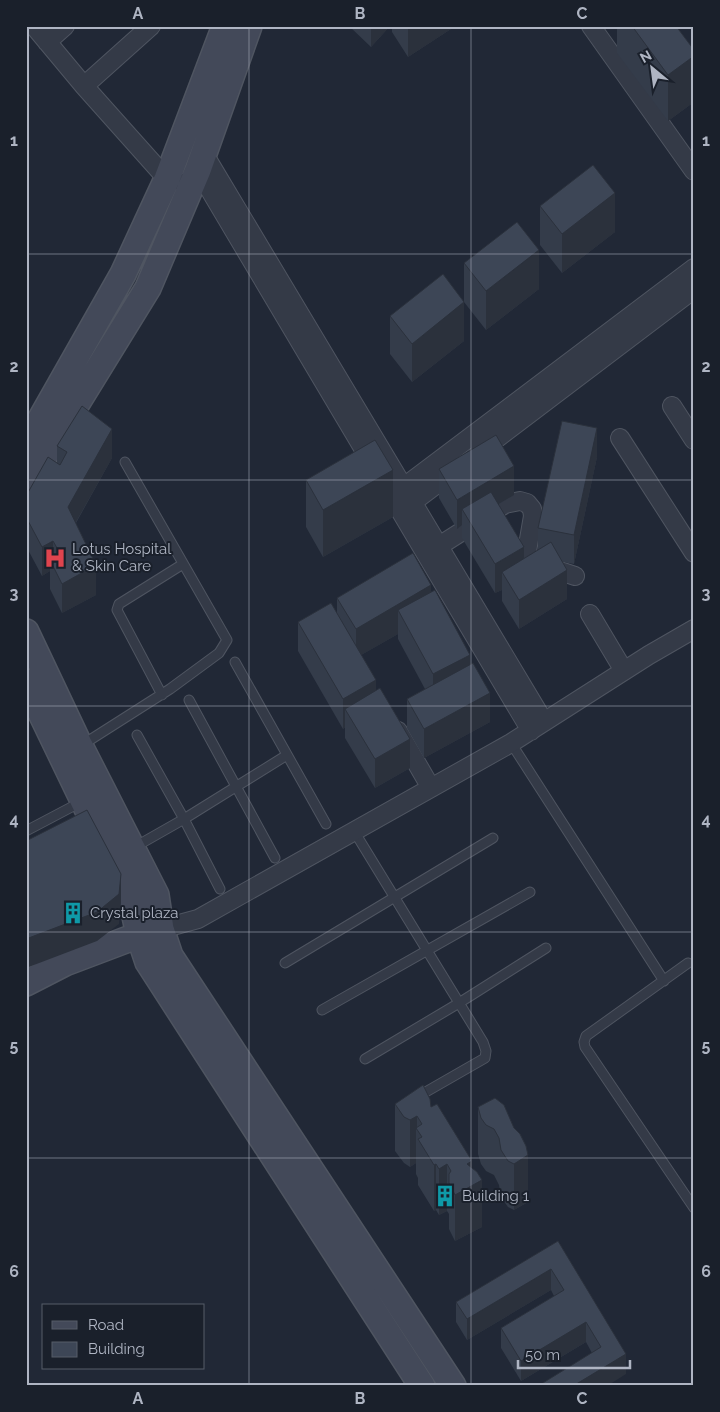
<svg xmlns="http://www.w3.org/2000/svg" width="720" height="1412" font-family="Raleway,sans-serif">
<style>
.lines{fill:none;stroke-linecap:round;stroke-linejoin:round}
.lane-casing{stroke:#4f5561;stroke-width:11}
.street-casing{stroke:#4f5561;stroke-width:20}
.secondary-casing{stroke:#4f5561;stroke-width:28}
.lane{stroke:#343a47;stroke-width:9}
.street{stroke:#343a47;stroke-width:18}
.secondary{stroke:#434959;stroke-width:25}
.wall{fill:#343c4a}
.shaded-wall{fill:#2b313c}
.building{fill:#3d4656;stroke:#2b313c}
.grid{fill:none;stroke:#afb5c3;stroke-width:1;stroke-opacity:0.55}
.labels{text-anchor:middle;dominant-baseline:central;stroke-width:4;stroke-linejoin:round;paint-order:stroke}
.poi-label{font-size:15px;fill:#afb5c3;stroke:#1a202b;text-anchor:start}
.neatline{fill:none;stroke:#afb5c3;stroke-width:2}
.grid-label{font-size:16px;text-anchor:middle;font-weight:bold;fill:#afb5c3}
</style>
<rect width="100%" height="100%" fill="#212836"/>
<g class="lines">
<g class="lane-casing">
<path id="lane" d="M235,662L326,824
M162,695L117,610L119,604L183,564
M189,700L275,858
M137,735L184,819L220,889
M511,743L664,981
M82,745L170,689L219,653L227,640L125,462
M26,831L81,802
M354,831L483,1042L486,1051L485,1058L417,1097
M133,848L184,819L287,755
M285,963L493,838
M688,963L586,1036L584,1042L585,1047L694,1208
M322,1010L530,892
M365,1059L459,1003L546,948"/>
</g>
<g class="street-casing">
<path id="street" d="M34,26L84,86L167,179L176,180
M591,26L694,171
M47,42L65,26
M84,86L151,26
M204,154L544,722
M198,170L531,731
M672,406L694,440
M620,438L694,553
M479,452L694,289
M396,493L694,268
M405,508L458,468
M439,546L505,504L520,501L527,503L532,509L533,516L527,551V557L530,561L575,576
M590,614L624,671
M398,731L431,788
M150,932L198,919L511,743L649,655L694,629"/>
</g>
<g class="secondary-casing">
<path id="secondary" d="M26,445L123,274L167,179L225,26
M26,486L148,288L198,170L249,26
M26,632L80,746L156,895L161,929L170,956L453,1386
M26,682L132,902L139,935L148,962L422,1386
M26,983L65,963L139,935"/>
</g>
<use href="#lane" class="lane"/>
<use href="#street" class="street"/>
<use href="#secondary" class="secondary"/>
</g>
<path class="wall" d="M349,26H390L371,47Z
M392,26H454V27L408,57L392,32Z
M617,26H676L694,50V102L668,121L617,53Z
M540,206L615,232L562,273L540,245Z
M464,263L539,289L486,330L464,302Z
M390,316L464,341L412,382L390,354Z
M57,446L112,458L76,523L96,595L62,613L50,589V571L42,576L26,546V496L57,463Z
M597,457L574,564L563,562L567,599L519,629L502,601V590L495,593L462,538V525L457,529L439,498V469L514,495L499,504L524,558L538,550V528Z
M306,480L393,517L323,557L306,527Z
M431,592L470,664L490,722L424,758L407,728V699L425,689L398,639V634L361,655L376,691L410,768L375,788L345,738V727L343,729L298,651V622L337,613V598Z
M395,1104L431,1107L472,1168L482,1227L455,1241L449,1229V1214L447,1211L439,1215L436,1210L434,1211L418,1185V1178L416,1174V1163L410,1167L404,1163L395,1151Z
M478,1107L514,1128L528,1202L514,1210L508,1207L501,1197L499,1185L494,1175L486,1171L481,1164L478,1154Z
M558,1241L626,1374L592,1353L586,1342L521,1381L501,1348V1328L554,1296L551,1290L467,1340L456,1322V1302Z"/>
<path class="shaded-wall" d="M371,26H390L371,47Z
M410,26H454V27L408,57V28Z
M694,56V102L668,121V75Z
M615,193V232L562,273V234Z
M539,250V289L486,330V291Z
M464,302V341L412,382V344Z
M597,428V457L574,564V535Z
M112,429V458L68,536V507Z
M514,466V495L470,521L462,509V525L457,529V500Z
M393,470V517L323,557V510Z
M53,541V565L50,560V571L42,576V547Z
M524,547V577L502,572V590L495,593V564Z
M96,565V595L62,613V584Z
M567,570V599L519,629V600Z
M431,585V614L398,610V634L356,658V629Z
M470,655V684L433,704V674Z
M376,680V709H345V727L343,729V699Z
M490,693V722L424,758V729Z
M410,739V768L375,788V759Z
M121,874V903L119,924L97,941L26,968V939Z
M417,1116V1130L416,1128V1163L410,1167V1120Z
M528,1155V1202L514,1210V1164Z
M472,1161V1186L482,1180V1227L455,1241V1195L467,1164Z
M436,1164V1210L434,1211V1165Z
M447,1164V1211L439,1215V1169Z
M551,1269V1290L467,1340V1319Z
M586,1322V1342L521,1381V1361Z
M626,1354V1374L607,1386H573Z"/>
<path class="building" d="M632,26H676L694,50V56L668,75Z
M593,165L615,193L562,234L540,206Z
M517,222L539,250L486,291L464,263Z
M443,274L464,302L412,344L390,316Z
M82,406L112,429L68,507L96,565L62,584L50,560L61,555L53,541L42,547L26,517V496L48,457L60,465L67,452L57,446Z
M562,421L597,428L574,535L538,528Z
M496,435L514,466L457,500L439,469Z
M375,440L393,470L323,510L306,480Z
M491,492L524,547L495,564L462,509Z
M551,542L567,570L519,600L502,572Z
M413,553L431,585L356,629L337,598Z
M435,590L470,655L433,674L398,610Z
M331,603L376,680L343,699L298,622Z
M473,663L490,693L424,729L407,699Z
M380,688L410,739L375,759L345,709Z
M87,810L121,874L119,894L97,912L26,939V841Z
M423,1085L430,1099L431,1107L437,1104L472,1161L467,1164L477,1172L482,1180L455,1195L449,1183V1174L451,1171L447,1164L439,1169L436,1164L434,1165L418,1139L422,1137L416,1128L422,1124L417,1116L410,1120L404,1117L395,1104Z
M495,1098L504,1105L514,1128L520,1134L526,1146L528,1155L514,1164L508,1161L501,1150L499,1138L494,1129L486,1125L481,1118L478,1107Z
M558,1241L626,1354L573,1386H538L601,1347L586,1322L521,1361L501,1328L564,1290L551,1269L467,1319L456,1302Z"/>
<path class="grid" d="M249,26V1386M471,26V1386M26,254H694M26,480H694M26,706H694M26,932H694M26,1158H694"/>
<defs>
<g id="hospital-bare" transform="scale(1.725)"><path d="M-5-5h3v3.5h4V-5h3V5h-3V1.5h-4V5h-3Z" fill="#e0444e" stroke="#1a202b" stroke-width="2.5" paint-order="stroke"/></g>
<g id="building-bare" transform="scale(1.725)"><path d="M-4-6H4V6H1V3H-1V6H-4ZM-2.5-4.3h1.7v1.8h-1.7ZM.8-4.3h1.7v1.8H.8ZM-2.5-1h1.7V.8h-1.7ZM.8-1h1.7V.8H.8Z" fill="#0f9aa8" stroke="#1a202b" stroke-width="2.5" paint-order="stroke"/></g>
</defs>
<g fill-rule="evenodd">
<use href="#hospital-bare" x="55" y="558"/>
<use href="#building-bare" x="73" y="913"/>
<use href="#building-bare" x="445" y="1196"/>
</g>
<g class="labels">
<g class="poi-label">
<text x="72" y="549">Lotus Hospital<tspan x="72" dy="17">&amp; Skin Care</tspan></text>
<text x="90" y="913">Crystal plaza</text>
<text x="462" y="1196">Building 1</text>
</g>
</g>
<rect width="720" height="1412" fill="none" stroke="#1a202b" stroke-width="55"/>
<rect x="42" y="1304" width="162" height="65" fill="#1a202b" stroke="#565c68"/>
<rect x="52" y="1321" width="25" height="8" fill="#434959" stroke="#565c68"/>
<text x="88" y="1330" font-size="15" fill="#afb5c3">Road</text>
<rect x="52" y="1342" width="25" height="15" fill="#3d4656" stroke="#565c68"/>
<text x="88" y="1354" font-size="15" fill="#afb5c3">Building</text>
<g transform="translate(652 68) rotate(331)" stroke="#1a202b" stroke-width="4" paint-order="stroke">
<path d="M0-4L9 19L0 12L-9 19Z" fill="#afb5c3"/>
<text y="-8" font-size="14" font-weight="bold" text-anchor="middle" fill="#afb5c3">N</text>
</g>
<path d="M518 1360v8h112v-8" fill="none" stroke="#afb5c3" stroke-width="2.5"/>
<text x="525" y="1360" font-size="15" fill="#afb5c3" stroke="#1a202b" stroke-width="4" paint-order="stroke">50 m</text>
<rect x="28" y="28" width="664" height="1356" class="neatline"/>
<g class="grid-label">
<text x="138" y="19">A</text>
<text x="360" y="19">B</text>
<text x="582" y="19">C</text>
<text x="14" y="146">1</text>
<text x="706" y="146">1</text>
<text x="14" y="372">2</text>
<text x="706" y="372">2</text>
<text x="14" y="599">3</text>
<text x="706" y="599">3</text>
<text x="14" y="825">4</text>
<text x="706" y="825">4</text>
<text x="14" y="1051">5</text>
<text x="706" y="1051">5</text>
<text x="14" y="1277">6</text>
<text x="706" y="1277">6</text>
<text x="138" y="1404">A</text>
<text x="360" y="1404">B</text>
<text x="582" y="1404">C</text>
</g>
</svg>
